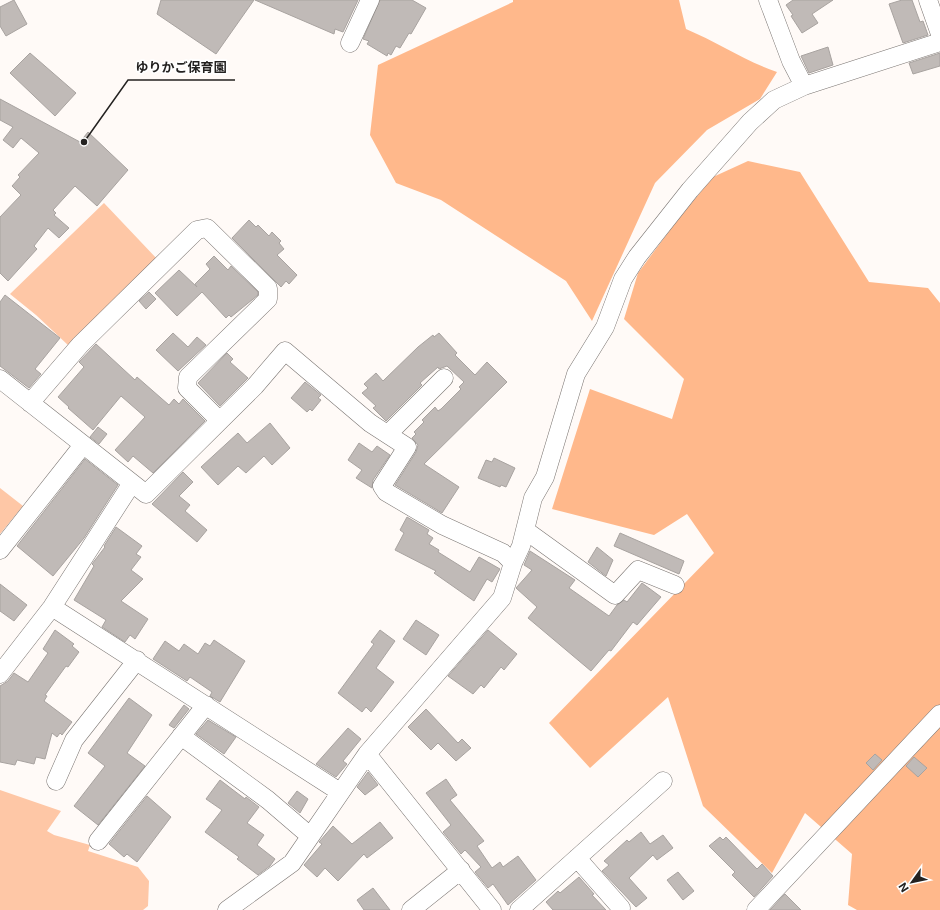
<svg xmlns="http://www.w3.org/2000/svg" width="940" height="910" font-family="Inter,'Noto Sans JP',sans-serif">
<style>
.green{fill:#fec7a6}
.forest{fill:#ffb88b}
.building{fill:#c0bab7;stroke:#a8a3a0}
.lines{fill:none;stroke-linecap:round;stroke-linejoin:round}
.minor-casing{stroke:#7a7572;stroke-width:19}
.minor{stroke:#fff;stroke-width:18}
.leader{fill:none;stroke:#242221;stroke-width:1.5}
.callout-dot{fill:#242221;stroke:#fff;stroke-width:1.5}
.callout-label{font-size:13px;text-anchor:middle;font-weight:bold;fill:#242221;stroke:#fff;stroke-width:3.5;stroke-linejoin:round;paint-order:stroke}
</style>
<rect width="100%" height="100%" fill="#fffaf7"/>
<path class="green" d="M104,203L158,260L69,346L36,315L10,294Z
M0,488L23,506L0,534Z
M0,790L61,811L47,831L54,835L90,845L88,851L138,867L149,881L148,906L143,910H0Z"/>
<path class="forest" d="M513,0H679L686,29C717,42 745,61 777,72L760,99L707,130L655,183L592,321L566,281L441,200L396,183L370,135L378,65L513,2Z
M748,161L800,172L869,282L928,288L940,303V910H857L848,905L852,854L805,813L772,873L703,806L668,697L590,768L549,723L714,553L687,514L654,535L552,509L590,389L672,419L684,379L624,319L638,273L676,222L713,177Z"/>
<path class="building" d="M14,0L27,24L6,36L0,26V7Z
M161,0H254L216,54L157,14Z
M255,0H358L343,32L335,29L334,34Z
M380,0H412L426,8L411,34L409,33L400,48L396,46L391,55L388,53L387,56L367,44L369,41L363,39Z
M793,0H833L812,14L818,23L802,33L791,16L793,15L786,5Z
M902,0H912L920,22L923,21L928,35L903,43L889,4Z
M828,47L833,65L809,73L801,56Z
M30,53L76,93L55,116L10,73Z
M940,53V66L913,74L909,63Z
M0,99L80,142L88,132L128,170L97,206L75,186L53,210L56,213L54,215L69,228L59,238L48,228L34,246L37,249L8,281L0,273V217L21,195L12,186L20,177L18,175L39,153L21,138L13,148L3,140L13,127L0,120Z
M249,220L256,227L258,225L269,236L272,232L281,241L279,243L284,249L277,255L297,275L289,284L286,281L281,287L232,238Z
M214,256L228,270L231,266L258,292V295L231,317L229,315L226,318L202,292L177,316L155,293L179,270L197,287L195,284L210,269L206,264Z
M149,292L156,299L146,309L139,301Z
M5,295L60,338L35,369L41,374L29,388L0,366V302Z
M173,333L188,347L197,337L206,345L178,371L156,350Z
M439,333L457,353L455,355L475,375L487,362L507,382L424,464L459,487L442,513L395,485L416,452L418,445L412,438L416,434L414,432L424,422L422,420L435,407L438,411L441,409L461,389L459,387L464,382L447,366L439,369L438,367L420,383L422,385L386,421L373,408L376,406L362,393L368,388L364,384L376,373L383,381L418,347L433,335L434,337Z
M96,344L135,380L137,377L169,405L174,399L179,404L183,399L205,421L153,473L133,456L128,462L115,450L145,417L121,396L93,430L68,408L69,407L58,397L84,367L79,362Z
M227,353L233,359L230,362L248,378L220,406L198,383Z
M305,382L321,395L318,398L321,400L312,411L310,409L307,412L291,398Z
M270,423L290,448L272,465L264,456L246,473L238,466L218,485L201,467L238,433L247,443Z
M98,427L107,434L99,444L90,437Z
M359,443L372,452L377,446L390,455L373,480L372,488L356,478L362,470L348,460Z
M494,458L515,468L506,487L501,485L500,487L478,478L486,460L492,462Z
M85,459L118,485L84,538L53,576L17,546Z
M183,472L193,482L179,496L190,505L185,511L207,530L197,542L152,504Z
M407,517L429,530L427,534L433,538L429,544L439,550L438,552L470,572L479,557L500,569L492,582L487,579L474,601L434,573L436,571L395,550L404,533L400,530Z
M116,527L142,546L136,554L141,557L131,570L143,579L121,601L148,619L135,639L130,635L125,642L102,627L106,620L74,600L94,566L92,564L105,547L104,546Z
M620,533L684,561L679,574L614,546Z
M597,547L613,560L606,576L588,562Z
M530,551L575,580L569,588L609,616L617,605L624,600L627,602L642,583L661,597L637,625L633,622L611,651L609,650L591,671L528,618L537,607L516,588L532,570L524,565Z
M0,584L27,605L14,621L0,611Z
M416,620L439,635L426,655L403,639Z
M55,630L74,644L72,646L79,652L68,667L66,666L45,695L47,696L44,701L72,722L62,735L60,733L57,737L52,733L45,759L36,757L34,764L17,760L15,765L0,762V686L8,681L14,673L28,682L48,653L43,649Z
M380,630L395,641L376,668L394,682L371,712L366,707L362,712L338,693L374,644L371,642Z
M488,630L517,654L504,670L501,667L484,688L481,685L473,694L448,676Z
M214,640L245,661L220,702L210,696L212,692L190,677L187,681L153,659L165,641L179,651L184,644L198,654L205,643L210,646Z
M129,698L152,715L127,753L145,766L98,825L74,806L105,766L88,753Z
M184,705L189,709L174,728L169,725Z
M426,709L458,743L462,739L471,748L456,761L438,743L431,750L408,727Z
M208,720L236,737L224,754L196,734Z
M348,728L361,739L343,761L347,764L336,777L316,764Z
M875,754L882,760L873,770L866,763Z
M914,757L927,768L918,777L906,766Z
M368,772L378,785L365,795L357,787Z
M446,779L457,795L450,800L484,841L477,846L492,868L500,862L503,867L518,856L536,880L508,905L493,884L488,888L479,877L475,872L481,867L465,850L461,854L443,832L451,825L426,793Z
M220,780L245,799L246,797L259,807L247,823L264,835L257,845L275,859L270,866L258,875L237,859L239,857L205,832L222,810L206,799Z
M297,791L308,799L300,813L288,803Z
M147,796L171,817L137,862L127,854L124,857L109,844Z
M380,822L393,838L367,858L364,854L338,881L325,868L317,877L304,865L322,844L319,842L333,826L352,844Z
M641,832L650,844L663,835L673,848L657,860L653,855L629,878L647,898L636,907L602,871L609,865L604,861L627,840L629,842Z
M720,837L723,840L726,837L757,869L762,864L773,876L754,897L732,875L735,872L709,846Z
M678,872L694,891L683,900L667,880Z
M579,877L594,894L592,895L606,910H553L546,902L558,891L560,893Z
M373,888L390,910H364L357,900Z
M785,894L801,910H770Z"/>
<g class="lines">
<g class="minor-casing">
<path id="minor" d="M768,0L791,61L804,86
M928,0L940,34
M350,43L370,0
M0,379L146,494L255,386L285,351L370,423L407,447L382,486L386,492L442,525L503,553L513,563
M30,403L80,345L197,230L207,228L268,288V299L188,377L187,388L219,420
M388,434L444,378
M525,530L615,595L638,570L675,585
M0,550L83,445
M52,607L340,792
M0,674L52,607L132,483
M181,736L268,800L310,836
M367,754L492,910
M56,781L74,740L137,660
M98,841L206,705
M577,858L621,908
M227,910L292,863L367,754L502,598L513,563L521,546L533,498L545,477L576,374L605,327L623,279L637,257L690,190L750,122L774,100L804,86L940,42
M411,910L461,870
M519,910L663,781
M756,910L940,714"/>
</g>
<use href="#minor" class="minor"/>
</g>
<path class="leader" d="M84 142L128 80H235"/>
<circle class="callout-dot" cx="84" cy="142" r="4"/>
<g class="callout-label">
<text x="181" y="72">ゆりかご保育園</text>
</g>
<g transform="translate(912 882) rotate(237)" stroke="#ffffff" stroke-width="3" paint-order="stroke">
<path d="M0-3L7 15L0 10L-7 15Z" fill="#242221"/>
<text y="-6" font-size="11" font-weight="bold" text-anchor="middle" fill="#242221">N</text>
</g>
</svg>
